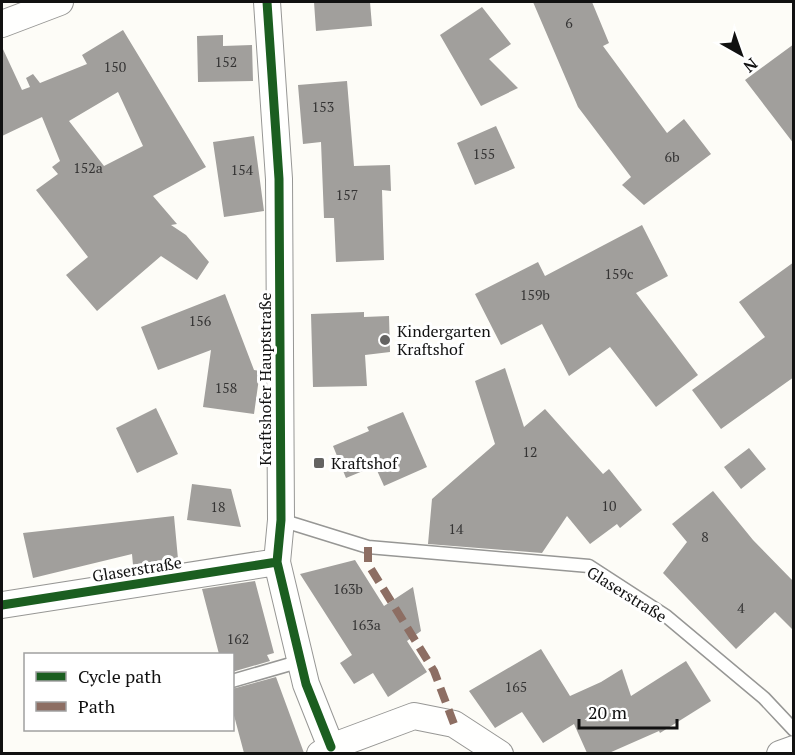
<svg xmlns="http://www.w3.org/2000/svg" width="795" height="755" font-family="'PT Serif',serif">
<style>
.building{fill:#a19f9c;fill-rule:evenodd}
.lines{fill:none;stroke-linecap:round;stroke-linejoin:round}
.lane-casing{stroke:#979795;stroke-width:15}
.street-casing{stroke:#979795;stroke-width:28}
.lane{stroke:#fffffe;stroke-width:12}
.street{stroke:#fffffe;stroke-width:26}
.quiet{stroke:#8d6e63;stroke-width:8;stroke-dasharray:15 8;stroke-linecap:butt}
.cycleway-casing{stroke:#fff;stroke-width:13}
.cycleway{stroke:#1b5e20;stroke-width:9}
.poi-dot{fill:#646362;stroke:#fff;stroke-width:2}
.labels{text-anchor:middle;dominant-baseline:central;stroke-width:6;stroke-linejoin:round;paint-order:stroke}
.number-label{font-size:14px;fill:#353434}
.poi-label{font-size:16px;fill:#111;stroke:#fff;text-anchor:start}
.street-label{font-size:16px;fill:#111;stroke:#fff}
</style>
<rect width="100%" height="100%" fill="#fdfcf7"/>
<path class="building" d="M314,2H370L372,26L316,31Z
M533,2H592L609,43L603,46L667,133L684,119L711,154L644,205L622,185L631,177L578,107Z
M482,7L511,44L489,59L518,88L481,106L440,35Z
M123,30L206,167L153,196L177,224L171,225L186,235L209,262L197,280L161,256L97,311L66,275L88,257L36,190L58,174L52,167L60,161L42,117L2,136V47L22,90L30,87L26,78L33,74L40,83L87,64L82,55ZM118,92L143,146L104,166L69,121Z
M223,35V46L252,45L253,81L198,82L197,36Z
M794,44V144L745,80Z
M347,81L354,166L390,165L391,191L382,190L384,260L336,262L334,218H324L321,142L303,144L298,85Z
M496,126L515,168L475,185L457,143Z
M254,136L264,211L224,217L213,142Z
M642,225L668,276L636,293L698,375L656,407L610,347L569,376L542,324L501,345L475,294L538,262L545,276Z
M794,262V377L721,429L692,390L765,337L739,302Z
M225,294L254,370L260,371L254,414L203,407L211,350L158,370L141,327Z
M364,312V317L389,316L390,352L365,355L367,386L313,387L311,314Z
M505,368L524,427L545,409L603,474L609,469L642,510L620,528L617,524L590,544L567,516L542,553L428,544L432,499L495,444L475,381Z
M156,408L178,454L137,473L116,428Z
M403,412L427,467L384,486L375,466L346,478L333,446L369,431L367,427Z
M749,448L766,469L741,489L724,467Z
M192,484L231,489L241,527L187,520Z
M713,491L753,540L794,582V631L775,612L736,649L663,573L687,542L672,524Z
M174,516L178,559L133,565L132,554L33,578L23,533Z
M355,560L384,606L413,587L421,631L407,641L427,672L388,697L373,673L354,684L340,663L352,655L300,574Z
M255,581L274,653L267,655L270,661L232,672V654H219L202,589Z
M541,649L570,696L601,682L622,669L631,696L686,661L711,701L660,733L659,731L609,753H587L574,724L543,743L522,712L495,728L469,691Z
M276,677L304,753H244L232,708V689Z"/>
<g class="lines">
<g class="lane-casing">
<path id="lane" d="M281,520L368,547L589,566L666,616L764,698L794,730
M232,681L301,661"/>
</g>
<g class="street-casing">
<path id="street" d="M267,2L279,179L281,520L277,562L306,684L331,747
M2,24L60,2
M2,605L277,562
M320,754L331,747L414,716L454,724L500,754
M780,754L794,749"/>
</g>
<use href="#lane" class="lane"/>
<use href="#street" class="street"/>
<path class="quiet" d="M368,547V564L434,671L454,724"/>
<g class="cycleway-casing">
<path id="cycleway" d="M267,2L279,179L281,520L277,562L306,684L331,747
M2,605L277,562"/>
</g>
<use href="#cycleway" class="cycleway"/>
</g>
<g class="poi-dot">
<circle cx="385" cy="340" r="6"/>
<rect x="313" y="457" width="12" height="12" rx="3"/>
</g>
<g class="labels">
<g class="number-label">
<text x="569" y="22">6</text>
<text x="226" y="61">152</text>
<text x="115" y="66">150</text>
<text x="323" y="106">153</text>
<text x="484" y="153">155</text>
<text x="672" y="156">6b</text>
<text x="88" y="167">152a</text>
<text x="242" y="169">154</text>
<text x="347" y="194">157</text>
<text x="619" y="273">159c</text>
<text x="535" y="294">159b</text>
<text x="200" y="320">156</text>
<text x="226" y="387">158</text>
<text x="530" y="451">12</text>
<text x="609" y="505">10</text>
<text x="218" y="506">18</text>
<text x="456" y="528">14</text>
<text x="705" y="536">8</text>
<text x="348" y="588">163b</text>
<text x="741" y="607">4</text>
<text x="366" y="624">163a</text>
<text x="238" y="638">162</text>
<text x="516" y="686">165</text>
</g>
<g class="poi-label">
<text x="397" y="331">Kindergarten<tspan x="397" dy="18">Kraftshof</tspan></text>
<text x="331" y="463">Kraftshof</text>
</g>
<g class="street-label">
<text transform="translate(265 379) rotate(-90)">Kraftshofer Hauptstraße</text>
<text transform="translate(137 569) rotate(-9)">Glaserstraße</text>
<text transform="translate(627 594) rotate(32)">Glaserstraße</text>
</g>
</g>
<rect width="795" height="755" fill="none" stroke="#111111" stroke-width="6"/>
<rect x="24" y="653" width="210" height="78" fill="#ffffff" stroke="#a0a0a0" stroke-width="1.5"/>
<rect x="36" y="672" width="30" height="9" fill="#1b5e20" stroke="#a0a0a0" stroke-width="1.5"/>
<text x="78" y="683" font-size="18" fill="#111111">Cycle path</text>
<rect x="36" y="702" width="30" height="9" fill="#8d6e63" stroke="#a0a0a0" stroke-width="1.5"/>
<text x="78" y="713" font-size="18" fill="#111111">Path</text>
<g transform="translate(741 54) rotate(140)" stroke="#ffffff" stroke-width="4.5" paint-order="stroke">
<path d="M0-4.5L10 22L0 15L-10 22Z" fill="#111111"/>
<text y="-9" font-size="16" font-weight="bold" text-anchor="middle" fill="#111111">N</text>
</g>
<path d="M579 719v9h98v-9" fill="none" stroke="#111111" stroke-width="3"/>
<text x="588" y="719" font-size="18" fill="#111111" stroke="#ffffff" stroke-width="4.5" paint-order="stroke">20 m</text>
</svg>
